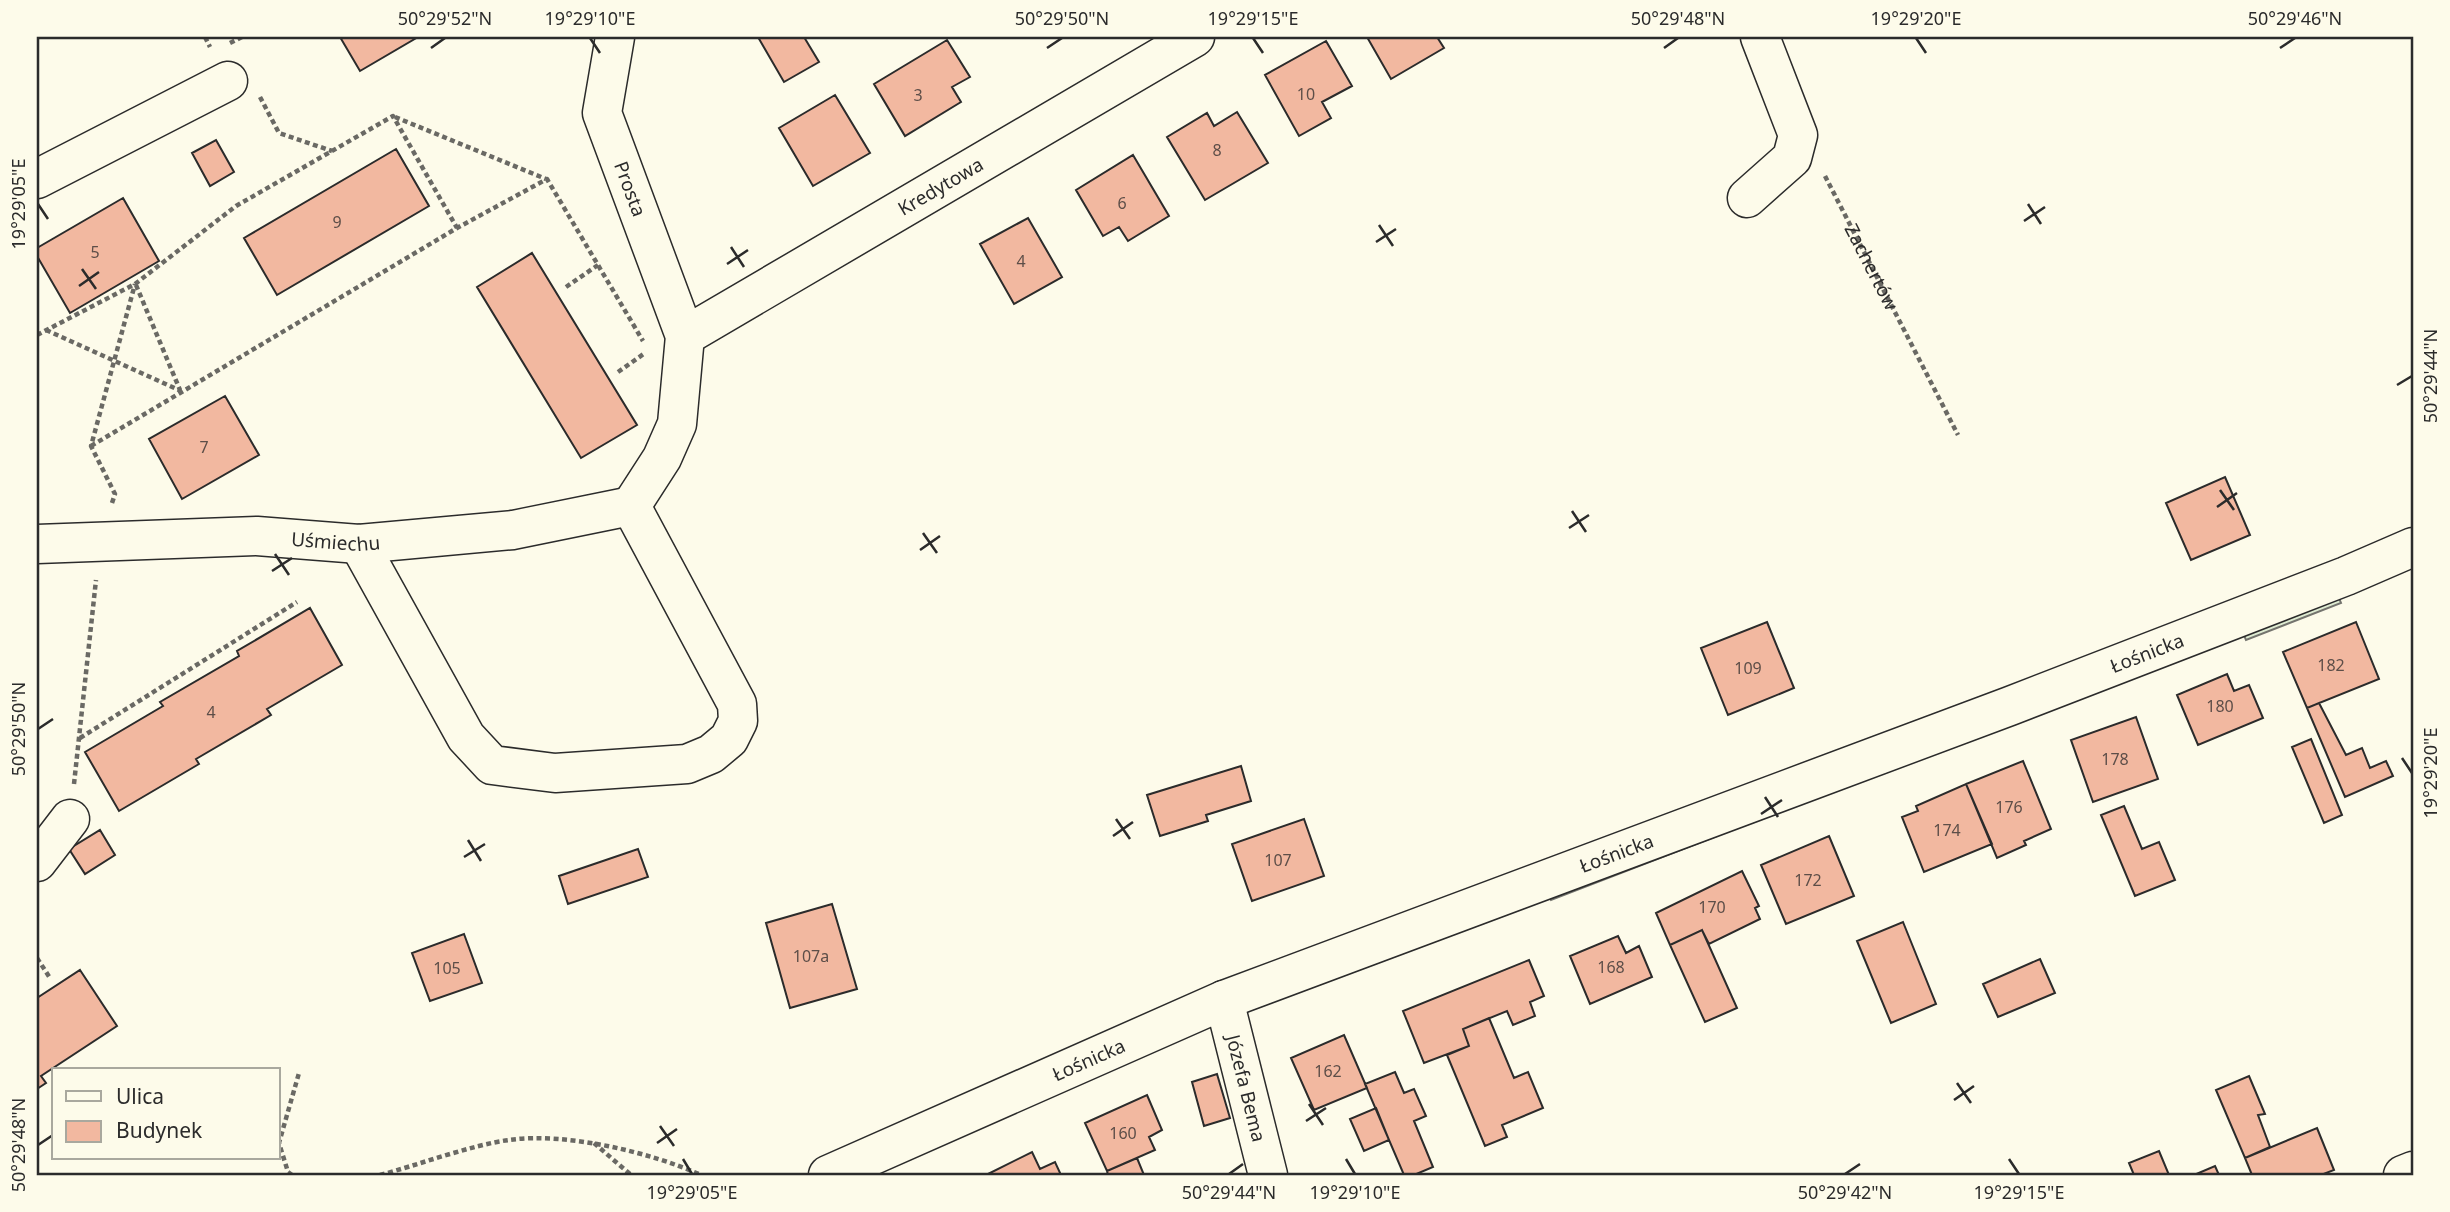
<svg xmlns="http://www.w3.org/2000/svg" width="2450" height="1212" font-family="'Noto Sans',sans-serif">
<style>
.green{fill:#deebd1;stroke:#74746e;stroke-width:2}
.building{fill:#f2b8a0;stroke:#2b2b2b;stroke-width:2}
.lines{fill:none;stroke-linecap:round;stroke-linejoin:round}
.minor-casing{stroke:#2b2b2b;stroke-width:41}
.path{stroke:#6a6964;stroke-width:4.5;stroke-dasharray:5 3.5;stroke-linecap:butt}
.minor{stroke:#fdfbea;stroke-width:38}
.ticks{fill:none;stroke:#2b2b2b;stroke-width:2.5}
.labels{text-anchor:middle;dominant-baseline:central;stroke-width:5;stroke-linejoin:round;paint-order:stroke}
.number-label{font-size:16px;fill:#5d4e48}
.street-label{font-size:19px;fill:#2b2b2b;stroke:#fdfbea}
.neatline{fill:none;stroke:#2b2b2b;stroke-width:2.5}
.ticks-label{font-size:18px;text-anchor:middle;fill:#2b2b2b}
</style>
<rect width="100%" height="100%" fill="#fdfbea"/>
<path class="green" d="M2339,598L2341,603L2246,640L2244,635Z
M1715,833L1717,836L1551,900L1549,895Z"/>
<path class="building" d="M340,37H418L360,71Z
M758,37H804L819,62L784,82Z
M1367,37H1437L1444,48L1391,79Z
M947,40L970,77L952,87L961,102L905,136L874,84Z
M1326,41L1352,86L1322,102L1331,118L1299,136L1265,75Z
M835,95L870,153L813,186L779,128Z
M1237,112L1268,163L1205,200L1167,137L1207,113L1214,126Z
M216,140L234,172L210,186L192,153Z
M396,149L429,206L277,295L244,238Z
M1133,155L1169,216L1128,241L1119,227L1103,236L1076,190Z
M123,198L159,261L70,313L37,256V248Z
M1028,218L1062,277L1014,304L980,244Z
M532,253L637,425L581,458L477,287Z
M225,396L259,455L182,499L149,439Z
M2225,477L2250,535L2191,560L2166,503Z
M310,608L342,665L267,709L271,715L196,759L199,764L119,811L85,752L163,706L160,702L239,656L237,651Z
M1767,622L1794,688L1728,715L1701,648Z
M2356,622L2379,679L2307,708L2283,652Z
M2227,674L2234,691L2249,685L2263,718L2198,745L2177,695Z
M2319,703L2346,755L2362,748L2370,768L2386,761L2393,776L2345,797L2307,708Z
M2136,717L2158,779L2093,802L2071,740Z
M2311,739L2342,815L2324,823L2292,747Z
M2023,761L2051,829L2024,841L2026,845L1997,858L1966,784Z
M1241,766L1251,801L1206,815L1208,821L1160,836L1147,795Z
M1966,784L1992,844L1924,872L1902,817L1918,811L1916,806Z
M2124,806L2142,849L2159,842L2175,880L2135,896L2101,815Z
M1304,819L1324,876L1252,901L1232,844Z
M100,830L115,855L85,874L69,849Z
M1829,836L1854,896L1786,924L1761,865Z
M638,849L648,877L568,904L559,876Z
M1742,871L1759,906L1755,908L1760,919L1709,944L1702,930L1670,945L1656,913Z
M832,904L857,989L790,1008L766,923Z
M1903,922L1936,1004L1891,1023L1857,941Z
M1702,930L1737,1008L1705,1022L1670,945Z
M464,934L482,983L430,1001L412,953Z
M1618,936L1626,953L1639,946L1652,977L1590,1004L1570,956Z
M2040,959L2055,993L1998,1017L1983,984Z
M1529,960L1544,996L1530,1002L1535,1016L1513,1025L1507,1011L1463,1029L1469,1046L1424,1063L1403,1011Z
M80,970L117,1026L41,1076L46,1083L37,1089V998Z
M1489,1018L1514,1078L1528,1072L1543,1108L1502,1125L1507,1137L1485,1146L1447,1055L1469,1046L1463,1029Z
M1344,1035L1367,1088L1314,1110L1291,1058Z
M1395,1072L1404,1093L1414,1089L1426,1116L1414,1121L1433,1167L1414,1175H1404L1365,1084Z
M1217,1074L1230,1118L1204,1126L1192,1082Z
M2249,1076L2265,1114L2258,1115L2270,1147L2245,1158L2216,1090Z
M1147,1095L1162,1130L1149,1137L1155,1150L1107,1171L1085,1123Z
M1376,1108L1389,1140L1364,1151L1350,1119Z
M2317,1128L2334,1170L2321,1175H2252L2245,1158Z
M2159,1151L2169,1175H2134L2129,1163Z
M1032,1152L1040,1169L1055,1162L1061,1175H986Z
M1137,1158L1144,1175H1108L1107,1171Z
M2215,1166L2219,1175H2194Z"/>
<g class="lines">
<g class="minor-casing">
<g id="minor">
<path id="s2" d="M615,37L602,113L685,336L677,424L662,458L631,506"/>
<path d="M37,179L228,81"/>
<path d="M1747,198L1792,158L1798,135L1760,37"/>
<path id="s3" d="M685,336L1195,37"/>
<path id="s4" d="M37,544L257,536L359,544L513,530L631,506"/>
<path d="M359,544L466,737L492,765L555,773L687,764L711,754L729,739L738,721L737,704L631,506"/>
<path d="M37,862L70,819"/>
<path id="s5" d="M1224,1000L1268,1175"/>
<path id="s6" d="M828,1175L1224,1000L2010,706L2346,576L2413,547"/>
<path d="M2403,1175L2413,1171"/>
</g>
</g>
<g class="path">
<path d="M205,37L210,47"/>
<path d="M230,43L242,37"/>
<path d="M260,97L279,133L332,151"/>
<path d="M395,117L546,179"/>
<path id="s1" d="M1825,176L1958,435"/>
<path d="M136,285L180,390"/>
<path d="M566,287L598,265"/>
<path d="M46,330L181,391"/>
<path d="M37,335L135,284L236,206L393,116L457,228"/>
<path d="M618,372L645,353"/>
<path d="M91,446L457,228L547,179L643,341"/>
<path d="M112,503L115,494L91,446L135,284"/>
<path d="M80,738L297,602"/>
<path d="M74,784L96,580"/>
<path d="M37,958L50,978"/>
<path d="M594,1143L631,1175"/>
<path d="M292,1175L288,1172L279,1143L299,1073"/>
<path d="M380,1175C418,1165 471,1145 509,1140C565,1132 650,1152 701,1175"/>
</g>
<use href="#minor" class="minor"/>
</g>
<path class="ticks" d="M590,38L600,53M1253,38L1263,53M1916,38L1926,53M431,48L445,38M1047,48L1062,38M1664,48L1678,38M2280,48L2295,38M38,204L48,219M2028,204L2041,224M2024,221L2045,207M1379,225L1393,246M1376,242L1396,229M731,247L744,267M727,264L748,250M82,269L96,289M79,286L99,272M2397,385L2412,376M2220,490L2234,510M2217,507L2237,493M1572,511L1586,532M1569,528L1589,515M923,533L937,553M920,550L940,536M275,554L289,575M272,571L292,558M38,729L53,719M2402,758L2412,773M1765,797L1778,817M1761,814L1782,800M1116,819L1130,839M1113,836L1133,822M468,840L481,861M464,857L485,844M1957,1083L1971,1103M1954,1100L1974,1086M1309,1104L1323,1125M1306,1121L1326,1108M660,1126L674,1146M657,1143L677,1129M38,1145L53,1135M683,1159L692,1174M1346,1159L1355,1174M2009,1159L2019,1174M1229,1174L1243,1164M1845,1174L1860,1164"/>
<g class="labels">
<g class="number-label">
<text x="1306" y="94">10</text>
<text x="918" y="95">3</text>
<text x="1217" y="150">8</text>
<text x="1122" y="203">6</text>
<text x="337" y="222">9</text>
<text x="95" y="252">5</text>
<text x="1021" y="261">4</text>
<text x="204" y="447">7</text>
<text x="2331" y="665">182</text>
<text x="1748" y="668">109</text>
<text x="2220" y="706">180</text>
<text x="211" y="712">4</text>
<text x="2115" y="759">178</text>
<text x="2009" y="807">176</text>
<text x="1947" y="830">174</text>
<text x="1278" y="860">107</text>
<text x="1808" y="880">172</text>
<text x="1712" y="907">170</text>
<text x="811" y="956">107a</text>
<text x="1611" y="967">168</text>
<text x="447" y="968">105</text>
<text x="1328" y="1071">162</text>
<text x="1123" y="1133">160</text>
</g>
<g class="street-label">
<text stroke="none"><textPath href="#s3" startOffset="296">Kredytowa</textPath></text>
<text stroke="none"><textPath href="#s2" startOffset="158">Prosta</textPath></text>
<text stroke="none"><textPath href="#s1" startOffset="102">Zachertów</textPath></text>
<text stroke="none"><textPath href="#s4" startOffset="299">Uśmiechu</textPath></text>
<text stroke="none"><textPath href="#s6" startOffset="1419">Łośnicka</textPath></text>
<text stroke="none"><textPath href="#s6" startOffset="852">Łośnicka</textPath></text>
<text stroke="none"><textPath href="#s6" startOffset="285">Łośnicka</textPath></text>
<text stroke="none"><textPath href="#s5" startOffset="91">Józefa Bema</textPath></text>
</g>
</g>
<rect width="2450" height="1212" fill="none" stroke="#fdfbea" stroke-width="77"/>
<rect x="52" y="1068" width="228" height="91" fill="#fdfbea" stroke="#a9a89e" stroke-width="2"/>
<rect x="66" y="1091" width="35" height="10" fill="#fdfbea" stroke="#a9a89e" stroke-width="2"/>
<text x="116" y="1104" font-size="21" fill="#2b2b2b">Ulica</text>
<rect x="66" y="1121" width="35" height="21" fill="#f2b8a0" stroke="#a9a89e" stroke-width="2"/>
<text x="116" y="1138" font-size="21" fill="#2b2b2b">Budynek</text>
<rect x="38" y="38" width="2374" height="1136" class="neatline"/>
<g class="ticks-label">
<text x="445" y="25">50°29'52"N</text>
<text x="590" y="25">19°29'10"E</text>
<text x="1062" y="25">50°29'50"N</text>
<text x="1253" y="25">19°29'15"E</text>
<text x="1678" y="25">50°29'48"N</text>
<text x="1916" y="25">19°29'20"E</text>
<text x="2295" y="25">50°29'46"N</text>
<text transform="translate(19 204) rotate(-90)" y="6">19°29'05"E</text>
<text transform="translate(2431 376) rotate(-90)" y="6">50°29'44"N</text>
<text transform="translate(19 729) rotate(-90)" y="6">50°29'50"N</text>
<text transform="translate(2431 773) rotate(-90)" y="6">19°29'20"E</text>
<text transform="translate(19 1145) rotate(-90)" y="6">50°29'48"N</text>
<text x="692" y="1199">19°29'05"E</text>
<text x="1229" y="1199">50°29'44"N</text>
<text x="1355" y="1199">19°29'10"E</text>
<text x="1845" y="1199">50°29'42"N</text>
<text x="2019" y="1199">19°29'15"E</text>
</g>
</svg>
